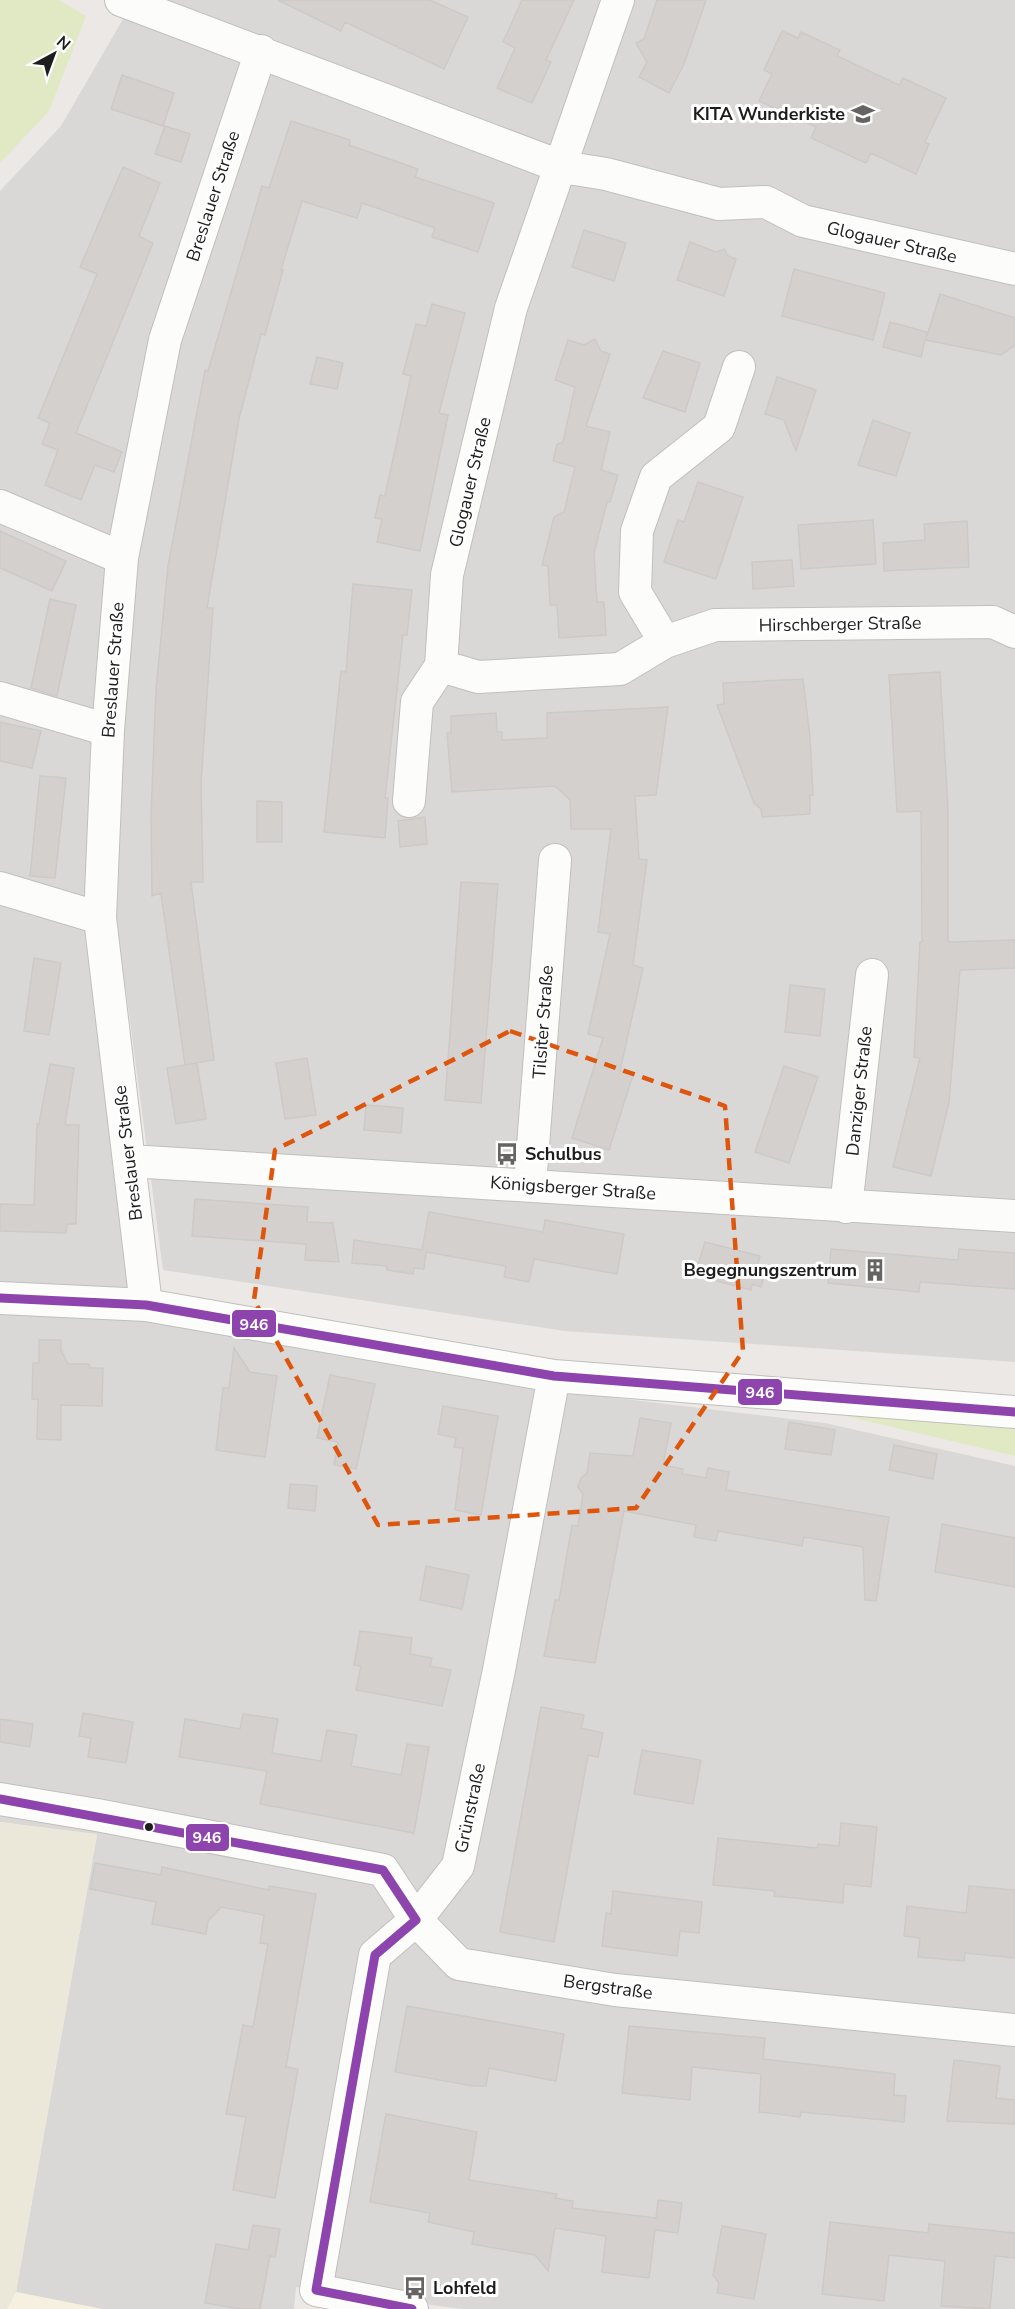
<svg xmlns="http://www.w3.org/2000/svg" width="1015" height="2309" font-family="'Nunito Sans',sans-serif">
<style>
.residential{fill:#dad8d7}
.education{fill:#f6f0e0}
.farmland{fill:#ece8d9}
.grass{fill:#e0e9c4}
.building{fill:#d4d0ce;stroke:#cec9c7;stroke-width:1.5}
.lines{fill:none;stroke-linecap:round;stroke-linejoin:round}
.minor-casing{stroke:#c1bfbe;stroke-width:34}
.minor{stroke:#fcfcfb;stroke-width:32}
.bus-1-casing{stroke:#fff;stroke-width:14}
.bus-1{stroke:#8e44ad;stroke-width:9}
.marked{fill:none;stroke:#de560d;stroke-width:4.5;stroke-dasharray:12 8;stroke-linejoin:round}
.bus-dot{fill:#1d1d1d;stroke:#fff;stroke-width:2}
.labels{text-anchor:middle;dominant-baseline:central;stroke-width:6;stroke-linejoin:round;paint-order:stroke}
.poi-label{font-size:18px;font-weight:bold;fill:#1d1d1d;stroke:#fff;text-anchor:end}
.street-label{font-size:18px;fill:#1d1d1d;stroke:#fff}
.line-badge{stroke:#fff;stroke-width:2}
.badge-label{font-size:16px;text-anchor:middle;font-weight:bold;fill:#fff}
</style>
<rect width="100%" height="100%" fill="#ebe8e6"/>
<path class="residential" d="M134,0H1015V1362L565,1331L163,1270L114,901L136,1291L0,1284V191L61,126Z
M0,1312L147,1318L566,1392L825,1423L1015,1466V2309H462L296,2287L294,2309H102L16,2292L97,1835L0,1822Z"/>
<path class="education" d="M16,2292L102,2309H7Z"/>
<path class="farmland" d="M0,1822L97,1834L16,2292L7,2309H0Z"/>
<path class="grass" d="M0,0H59L86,16L49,111L0,163Z
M825,1411L1015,1425V1456Z"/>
<path class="building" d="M278,0H430L468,17L444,69L345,22L341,31Z
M522,0H574L546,60L551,62L532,103L497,88L515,48L503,42Z
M657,0H706L684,64L669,93L639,77L647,62L636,43L644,39Z
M782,31L798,38L801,32L840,50L837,56L899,85L903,78L946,98L925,142L929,144L916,174L871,153L866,163L811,138L816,127L759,101L772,74L764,70Z
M122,75L174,93L163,126L111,109Z
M291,121L350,140L349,145L418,169L415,177L494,203L478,252L432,237L435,228L362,203L357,218L302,201L281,270H283L265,335L261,334L239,419L207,608H213L201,783L203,882H191L214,1060L185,1065L161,893L152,896L151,815L156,689L168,566L205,370L208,371L262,186L269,188Z
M165,126L190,134L181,162L155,154Z
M123,167L160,183L139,236L153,243L76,433L122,452L114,472L95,465L81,500L45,485L58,450L42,444L50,423L38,418L97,274L80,267Z
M584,230L626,243L614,281L572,267Z
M690,242L716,252L724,249L728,256L736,259L724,296L677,280Z
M794,269L885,293L873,340L782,316Z
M940,294L1015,318V345L1001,355L925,340L921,357L883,347L890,322L927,332L926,339Z
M432,304L465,313L439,413L448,415L420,551L377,542L382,519L375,518L380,495L385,496L411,376L403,374L416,324L426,326Z
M595,339L601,351L610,354L586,426L610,432L601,470L618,475L610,502H607L594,553L597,602H604L606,635L559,638L557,605H550L548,566L542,565L554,517L564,512L575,467L553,461L557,444L563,442L575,387L555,380L568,340L584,345Z
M663,351L700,363L685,412L643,398Z
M317,357L343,363L337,389L310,384Z
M777,377L816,390L796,451L784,420L765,414Z
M873,420L910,433L896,476L858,465Z
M698,482L743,497L716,579L664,562L678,520L684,522Z
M873,520L876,564L801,569L798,525Z
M967,521L969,567L884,571L883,543L925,540L924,524Z
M0,531L66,561L52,591L0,568Z
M792,560L794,586L753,589L752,562Z
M353,584L412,590L407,635H403L385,798H388L385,838L324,832L341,671L346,672Z
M50,599L76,605L57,696L31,688Z
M940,672L948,809V942L1015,940V968L960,970L949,1103L931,1176L893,1167L920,1058L914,1057L920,942H922L921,811L897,812L889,675Z
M803,679L810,737L813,795H810V814L762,817L761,809L754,803L717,705L724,704L723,683Z
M668,707L656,795L635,796L639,859L647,860L633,965L643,968L620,1071L633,1075L609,1150L572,1138L603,1038L588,1034L610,934L598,932L611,829H571L570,800L555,786L452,792L447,733H451V716L496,713L497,732H502V740L547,738V713Z
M0,722L41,731L32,768L0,761Z
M40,776L66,778L55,878L30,876Z
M257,801L282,802V842H257Z
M425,817L427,844L400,847L398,821Z
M461,882L498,884L481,1103L445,1100Z
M34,958L61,963L49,1035L24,1031Z
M790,985L825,989L820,1036L785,1032Z
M307,1058L316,1115L285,1119L276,1063Z
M197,1063L206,1119L176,1124L167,1068Z
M50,1064L74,1068L65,1125H79L76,1224H67L66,1233L0,1231V1204L34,1205L37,1124H39Z
M784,1066L818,1077L789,1163L755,1152Z
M366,1105L403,1108L401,1133L364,1130Z
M195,1199L308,1207L307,1222L333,1223L339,1262L305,1260L306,1244L192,1236Z
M429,1212L543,1232L545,1220L624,1234L617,1274L534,1259L529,1282L504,1277L506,1266L426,1252L424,1269L414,1268L413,1274L387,1270V1266L352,1263L354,1240L422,1250Z
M705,1242L760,1256L757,1267L766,1270L761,1287L752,1284L751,1290L713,1280L714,1275L696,1271Z
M831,1249L958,1260L959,1249L1015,1253V1289L920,1282L919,1292L828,1283Z
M39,1340H61V1350L68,1364H89L90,1368H103L102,1406L61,1405V1440L37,1439L38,1399H32L33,1363H39Z
M234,1348L250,1372L277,1376L265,1457L216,1450L223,1388H229Z
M330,1375L375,1384L356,1469L334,1465L338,1442L317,1438Z
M443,1406L498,1416L481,1515L455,1510L463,1448L454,1447L456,1438L438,1434Z
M640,1418L671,1423L663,1465L683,1469L682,1474L706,1478L708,1468L729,1472L726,1490L889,1517L876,1601L865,1600L863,1547L804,1537L802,1546L718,1531L716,1541L694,1537L696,1525L624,1511L595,1663L544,1656L555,1600H559L572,1525L578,1526L583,1494L578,1487L581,1478L587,1473L590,1453L633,1456Z
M789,1422L835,1430L831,1455L785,1449Z
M894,1445L937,1454L933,1479L889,1470Z
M290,1484L317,1486L315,1511L288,1508Z
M942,1524L1015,1538V1587L935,1572Z
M426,1566L469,1575L462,1609L420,1600Z
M360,1631L412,1638L410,1654L432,1658L430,1666L451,1670L442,1706L356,1690L361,1666L354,1665Z
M541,1707L584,1715L581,1728L603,1733L598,1757L588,1755L554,1942L500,1932Z
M83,1713L133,1722L126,1763L88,1757L91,1738L79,1736Z
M243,1714L278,1719L272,1753L321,1761L327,1730L357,1735L351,1766L401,1775L407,1744L429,1747L414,1833L260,1804L267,1771L179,1757L185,1719L240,1729Z
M0,1719L33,1724L30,1747L0,1742Z
M642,1750L701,1760L693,1804L634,1794Z
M841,1823L877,1827L871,1887L844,1884L843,1903L774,1896L775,1891L713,1885L718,1838L817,1848L818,1844L839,1846Z
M95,1863L161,1875L162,1867L269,1890V1886L316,1894L286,2067L298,2069L275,2198L233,2190L246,2117L226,2114L243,2025L253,2027L268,1944L260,1943L264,1915L221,1907L208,1921L206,1934L152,1924L156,1902L90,1889Z
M969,1886L1015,1890V1958L965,1953L964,1961L918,1957L920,1938L904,1936L907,1906L966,1913Z
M613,1891L702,1902L699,1933L680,1931L677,1956L602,1946L606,1913L611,1914Z
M407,2006L564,2034L556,2081L489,2068L486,2086H473L395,2072Z
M629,2026L765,2038L763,2059L895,2074L894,2095L906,2096L904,2122L801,2112L800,2117L759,2112L761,2074L692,2067L690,2100L622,2093Z
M954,2060L1000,2066L996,2098L1015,2100V2124L947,2121Z
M386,2114L477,2132L469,2180L557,2194L555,2198L573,2201L572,2208L656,2218L658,2200L682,2203L678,2233L655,2230L649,2278L602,2272L606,2236L555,2228L548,2271L535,2255L472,2244L474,2232L428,2222L430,2213L370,2202Z
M830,2222L928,2233L929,2224L1015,2233V2258L995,2256L990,2309L941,2306L945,2261L889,2255L884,2301L822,2294Z
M253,2225L280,2229L275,2257L270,2256L260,2309H240L205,2303L216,2244L248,2250Z
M722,2226L766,2234L754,2299L717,2293L719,2283L713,2275Z"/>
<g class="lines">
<g class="minor-casing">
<path id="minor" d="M121,0L562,167L606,174L719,204L766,202L803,221L1015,269
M0,506L122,558
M665,642L635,592L637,531L656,477L719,427L739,367
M441,666L478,677L620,669L665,642L715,625L993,622L1015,632
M0,698L108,730
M409,801L417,702L441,666L447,575L511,308L618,0
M0,888L100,918
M130,1161L1015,1216
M530,1185L555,860
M846,1207L872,975
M0,1298L146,1305L554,1376L1015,1412
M146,1305L100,918L108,730L122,558L165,340L261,51
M0,1799L97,1815L383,1870L416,1920L459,1964L615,1990L1015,2030
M412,2309L316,2290L375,1955L416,1920L458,1866L499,1670L554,1376"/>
</g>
<use href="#minor" class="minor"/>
<g class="bus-1-casing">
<path id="bus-1" d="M0,1298L146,1305L554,1376L1015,1412
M0,1799L383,1870L416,1920L375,1955L316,2290
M316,2290L412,2309"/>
</g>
<use href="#bus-1" class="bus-1"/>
</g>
<path class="marked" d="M510,1031L725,1106L743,1351L636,1508L378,1525L254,1300L275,1150Z"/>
<defs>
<g id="school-bare" transform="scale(1.8)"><path d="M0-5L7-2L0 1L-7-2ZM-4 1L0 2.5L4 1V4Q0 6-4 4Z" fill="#656463" stroke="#fff" stroke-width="2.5" paint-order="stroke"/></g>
<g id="bus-bare" transform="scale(1.8)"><path d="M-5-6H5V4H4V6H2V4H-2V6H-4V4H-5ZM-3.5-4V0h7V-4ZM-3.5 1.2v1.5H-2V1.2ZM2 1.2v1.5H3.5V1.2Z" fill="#656463" stroke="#fff" stroke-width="2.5" paint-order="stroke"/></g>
<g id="building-bare" transform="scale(1.8)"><path d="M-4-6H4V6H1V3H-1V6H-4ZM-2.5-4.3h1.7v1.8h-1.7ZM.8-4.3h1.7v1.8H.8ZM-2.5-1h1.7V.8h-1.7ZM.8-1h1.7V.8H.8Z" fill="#656463" stroke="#fff" stroke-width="2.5" paint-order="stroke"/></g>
</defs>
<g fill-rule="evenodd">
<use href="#school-bare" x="863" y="114"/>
<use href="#bus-bare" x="507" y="1154"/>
<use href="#building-bare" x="875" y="1270"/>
<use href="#bus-bare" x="415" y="2288"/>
</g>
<circle class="bus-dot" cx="149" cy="1827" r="5"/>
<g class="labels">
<g class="poi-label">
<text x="845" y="114">KITA Wunderkiste</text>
<text x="525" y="1154" text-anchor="start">Schulbus</text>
<text x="857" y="1270">Begegnungszentrum</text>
<text x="433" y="2288" text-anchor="start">Lohfeld</text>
</g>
<g class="street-label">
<text transform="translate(213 196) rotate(-72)">Breslauer Straße</text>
<text transform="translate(892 242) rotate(13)">Glogauer Straße</text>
<text transform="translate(470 482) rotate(-77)">Glogauer Straße</text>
<text transform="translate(840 624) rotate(-1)">Hirschberger Straße</text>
<text transform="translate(113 670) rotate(-86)">Breslauer Straße</text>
<text transform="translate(543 1022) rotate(-86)">Tilsiter Straße</text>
<text transform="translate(859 1091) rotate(-84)">Danziger Straße</text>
<text transform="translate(128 1153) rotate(-97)">Breslauer Straße</text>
<text transform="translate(573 1188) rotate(4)">Königsberger Straße</text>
<text transform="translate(470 1808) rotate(-78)">Grünstraße</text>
<text transform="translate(608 1987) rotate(8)">Bergstraße</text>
</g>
</g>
<g class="line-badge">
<rect x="231" y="1309" width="46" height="29" rx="6" fill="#8e44ad"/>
<rect x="737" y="1378" width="46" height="28" rx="6" fill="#8e44ad"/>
<rect x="185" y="1823" width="45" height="29" rx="6" fill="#8e44ad"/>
</g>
<g class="badge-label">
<text x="254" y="1330">946</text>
<text x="760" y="1398">946</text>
<text x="207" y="1843">946</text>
</g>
<g transform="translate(54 54) rotate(41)" stroke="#ffffff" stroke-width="4.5" paint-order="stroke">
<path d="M0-4.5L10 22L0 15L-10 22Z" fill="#1d1d1d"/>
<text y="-9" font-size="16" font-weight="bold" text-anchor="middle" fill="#1d1d1d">N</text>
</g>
</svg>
